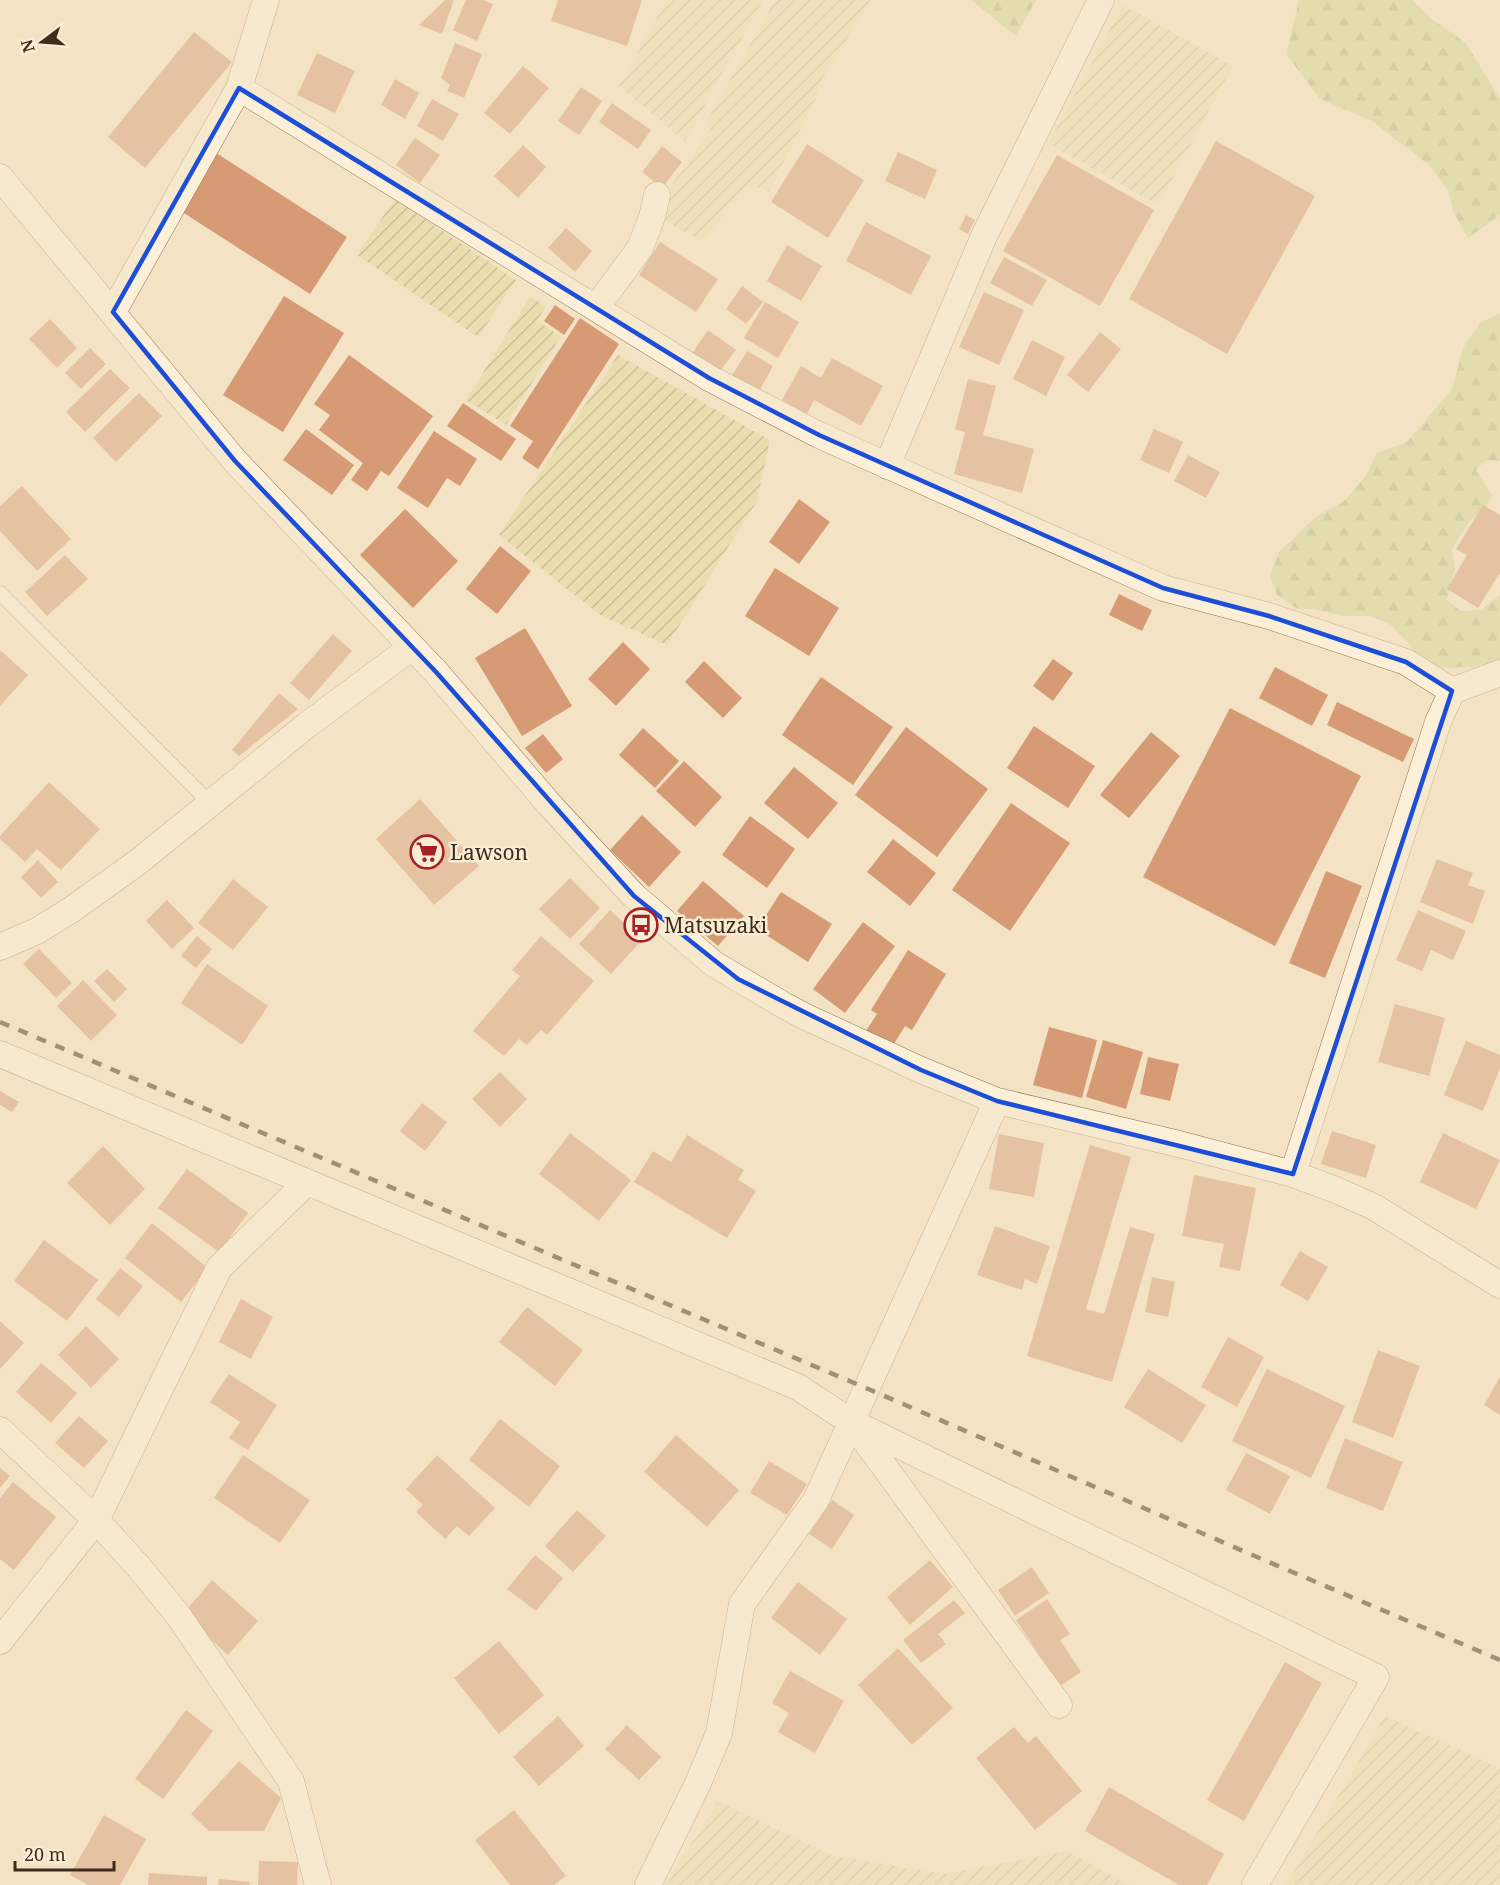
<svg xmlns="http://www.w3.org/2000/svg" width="1500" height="1885" font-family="'Noto Serif',serif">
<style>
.farmland{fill:url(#farmland-furrows)}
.forest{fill:url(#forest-firs)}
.building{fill:#d69a75}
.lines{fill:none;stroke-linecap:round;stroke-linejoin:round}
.service-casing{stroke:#917458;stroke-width:15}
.minor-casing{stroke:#917458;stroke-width:27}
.service{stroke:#fcf0d9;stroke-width:14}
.minor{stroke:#fcf0d9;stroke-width:26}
.rail{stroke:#3f2c1d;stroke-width:4.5;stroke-dasharray:10 10;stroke-linecap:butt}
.marked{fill:none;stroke:#1d4ed8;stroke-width:4.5;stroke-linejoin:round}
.labels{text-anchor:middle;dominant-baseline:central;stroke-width:5;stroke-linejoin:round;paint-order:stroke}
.poi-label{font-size:21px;fill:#3f2c1d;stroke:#f9edd5;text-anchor:start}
</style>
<defs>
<pattern id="farmland-furrows" width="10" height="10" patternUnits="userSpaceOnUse" patternTransform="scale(1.5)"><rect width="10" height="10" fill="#eadeb0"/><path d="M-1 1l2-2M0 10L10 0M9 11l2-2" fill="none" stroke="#cabf97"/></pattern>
<pattern id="forest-firs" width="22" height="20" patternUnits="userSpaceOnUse" patternTransform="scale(1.5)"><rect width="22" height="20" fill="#ced396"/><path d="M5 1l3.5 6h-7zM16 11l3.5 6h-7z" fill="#b2b581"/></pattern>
</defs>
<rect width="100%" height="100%" fill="#f3e3c4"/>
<path class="farmland" d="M667,0H763L685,141L619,86Z
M775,0H871L819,84V92L769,192L749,184L702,241L664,221L668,190L710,130L705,124Z
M1123,5L1233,66L1158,205L1048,144Z
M395,199L516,280L478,337L357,255Z
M530,297L546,306L537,321L561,336L506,425L466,400Z
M618,355L770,440L757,501L667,645L600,615L499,535Z
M1385,1716L1500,1768V1885H1286Z
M718,1801L831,1855L943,1874L1068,1851L1130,1885H666Z"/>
<path class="forest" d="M971,0H1036L1016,36Z
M1299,0H1412L1432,19L1466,43L1500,99V215L1468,238L1453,211L1448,190L1430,166L1372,121L1320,99L1286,54Z
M1500,313V461L1486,460L1476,470L1492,496L1486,508L1469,522L1452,549L1455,570L1447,600L1461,611L1481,610L1500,595V660L1473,667L1443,668L1416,658L1411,646L1391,625L1371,616H1344L1314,609H1298L1277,595L1270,576L1279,552L1316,517L1344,501L1365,477L1377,453L1407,442L1452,389L1463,348L1480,323Z"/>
<path class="building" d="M445,0H454L442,34L419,25Z
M466,0H483L493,4L477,41L453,30Z
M558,0H642L627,46L551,21Z
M194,32L232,62L145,168L108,137Z
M455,43L482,54L464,98L447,91L450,85L441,78Z
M317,53L355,71L335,113L297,95Z
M523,66L549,88L510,134L484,113Z
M395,79L419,93L405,119L381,105Z
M581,87L602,101L579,135L558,121Z
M432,99L459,114L443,141L417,126Z
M612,103L651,130L638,149L599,122Z
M415,138L440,155L420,183L396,165Z
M1216,141L1315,196L1227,354L1129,299Z
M807,144L864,180L828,238L771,202Z
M523,145L546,167L518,198L494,176Z
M662,146L682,162L662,188L642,172Z
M213,151L347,237L310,294L176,208Z
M898,152L937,170L925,199L885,181Z
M1057,155L1154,210L1100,306L1003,251Z
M966,215L975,220L968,234L959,229Z
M866,222L931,256L911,295L846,261Z
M566,228L592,251L575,272L548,248Z
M660,242L718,279L696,312L639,275Z
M787,245L822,266L801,301L767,281Z
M1004,257L1047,280L1032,306L990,283Z
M742,286L763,302L746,324L726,309Z
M984,292L1024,310L999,365L959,347Z
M284,296L344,333L283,432L223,395Z
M765,302L799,322L778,358L744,338Z
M555,305L575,319L564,335L544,321Z
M580,318L619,344L538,469L522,458L533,441L510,426Z
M50,319L77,348L57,368L29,339Z
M708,330L736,350L717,375L691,355Z
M1100,332L1121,349L1088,392L1067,375Z
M1032,340L1065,357L1046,396L1013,379Z
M90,348L106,364L81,389L65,373Z
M747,351L773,366L758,393L731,377Z
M349,355L433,416L389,476L381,471L367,491L351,480L363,463L319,430L330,415L314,404Z
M832,358L883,386L861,426L814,400L807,414L782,400L801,366L821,378Z
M110,369L130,388L85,432L66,412Z
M968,379L996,386L983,435L1034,449L1022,493L954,474L965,432L955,429Z
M139,393L162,416L116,462L93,438Z
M463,403L516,439L501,461L447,426Z
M306,429L354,465L332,495L283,460Z
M1154,429L1183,442L1169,473L1140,460Z
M434,431L477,459L460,486L447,478L428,508L397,488Z
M1188,455L1220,472L1206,498L1174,481Z
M22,486L71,539L37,571L0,531V506Z
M799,499L830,522L799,564L769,542Z
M1483,505L1500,515V575L1499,574L1478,608L1447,589L1467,555L1456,549Z
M405,509L458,561L413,608L360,555Z
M500,546L531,571L497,614L466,589Z
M65,555L88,579L47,616L25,592Z
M775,568L839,608L809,656L745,616Z
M1119,594L1152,610L1142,631L1109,615Z
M525,628L572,706L522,736L475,658Z
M333,634L352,651L309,700L290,683Z
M623,642L650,669L616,706L588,679Z
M0,650L28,675L0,706Z
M1053,659L1073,673L1053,701L1033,686Z
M704,661L742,698L723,718L685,682Z
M1275,667L1328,695L1312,726L1259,698Z
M821,677L893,727L853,785L782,735Z
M279,693L298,709L239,756L232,750Z
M1337,702L1414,739L1403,762L1327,725Z
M1230,708L1361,776L1275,946L1143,877Z
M1034,726L1095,766L1068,808L1007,768Z
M906,727L988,789L937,857L855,795Z
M643,728L679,761L655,788L619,755Z
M1151,732L1180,756L1129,818L1100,795Z
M543,734L563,759L546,773L525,748Z
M684,761L722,797L695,827L656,791Z
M794,767L838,803L808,839L764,803Z
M49,782L100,829L61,870L37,849L25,862L0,839V836Z
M420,799L479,866L434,905L376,839Z
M1011,803L1070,843L1010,931L952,890Z
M642,815L681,852L649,887L610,850Z
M750,816L795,849L767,888L722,855Z
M893,839L936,873L910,906L867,872Z
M1437,859L1473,873L1468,885L1485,891L1473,924L1420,902Z
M38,860L58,882L41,898L21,877Z
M1326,871L1362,886L1325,978L1289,963Z
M570,878L600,908L570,939L539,909Z
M233,879L268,907L233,950L198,923Z
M703,881L744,916L718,946L677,911Z
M781,892L832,924L808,962L757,929Z
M167,900L194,928L172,949L146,921Z
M610,910L642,940L611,974L579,944Z
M1418,910L1466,931L1453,960L1431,950L1422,971L1396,960Z
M863,922L895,946L845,1013L813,989Z
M197,936L212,949L196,968L181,956Z
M541,936L594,981L547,1035L541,1030L527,1045L519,1039L504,1056L473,1031L520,976L512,970Z
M39,949L72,983L56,998L23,964Z
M908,950L946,974L912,1030L905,1026L892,1047L866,1031L877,1014L871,1010Z
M207,964L268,1006L242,1045L181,1003Z
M107,969L127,989L114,1002L94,981Z
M83,980L117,1015L91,1041L57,1006Z
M1395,1004L1445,1018L1429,1076L1378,1062Z
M1049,1027L1097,1040L1082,1098L1033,1085Z
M1103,1040L1143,1052L1126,1109L1086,1097Z
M1466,1041L1500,1055V1068L1483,1111L1444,1095Z
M1148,1057L1179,1064L1170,1101L1140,1094Z
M500,1072L527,1099L500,1127L472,1099Z
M0,1091L19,1102L12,1112L0,1105Z
M422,1103L447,1122L425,1151L400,1131Z
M1332,1131L1376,1145L1366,1178L1321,1164Z
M570,1133L631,1180L599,1221L539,1174Z
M1443,1133L1500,1160L1476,1209L1420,1182Z
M999,1134L1044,1143L1034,1197L989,1189Z
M687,1135L744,1170L738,1180L756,1191L727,1238L634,1182L653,1151L671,1162Z
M1090,1145L1131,1157L1086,1309L1104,1314L1130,1227L1155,1234L1112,1382L1027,1356Z
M103,1146L145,1189L110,1225L67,1183Z
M187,1169L248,1213L219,1252L158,1208Z
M1194,1175L1256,1188L1240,1271L1219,1267L1224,1244L1182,1236Z
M152,1223L208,1268L181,1302L125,1258Z
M995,1226L1050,1246L1037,1284L1025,1279L1022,1290L977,1275Z
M44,1240L98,1280L67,1321L14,1281Z
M1300,1251L1328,1267L1308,1301L1280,1285Z
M120,1268L143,1286L119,1317L96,1299Z
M1152,1277L1175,1282L1168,1317L1145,1312Z
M241,1299L273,1317L251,1359L219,1342Z
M527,1307L583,1350L555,1386L499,1342Z
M0,1321L24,1343L0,1369Z
M86,1326L119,1359L91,1388L58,1355Z
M1228,1337L1264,1357L1237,1407L1201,1387Z
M1378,1350L1420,1366L1393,1438L1352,1422Z
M41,1363L77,1393L51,1423L16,1392Z
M1148,1369L1206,1405L1182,1443L1124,1407Z
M1267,1369L1345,1406L1311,1478L1232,1441Z
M229,1374L277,1405L248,1450L229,1438L240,1422L210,1402Z
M1500,1377V1415L1484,1405Z
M79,1416L108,1441L84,1468L55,1443Z
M500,1419L560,1466L529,1507L469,1460Z
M676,1435L739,1490L707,1527L644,1472Z
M1345,1438L1403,1462L1383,1511L1326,1488Z
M1246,1453L1290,1476L1270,1514L1226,1490Z
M243,1455L310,1500L280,1543L214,1498Z
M437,1455L495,1508L469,1536L457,1526L445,1539L416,1512L423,1505L406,1489Z
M769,1461L807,1484L787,1515L750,1493Z
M0,1468L10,1476L0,1488Z
M13,1482L56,1517L14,1570L0,1559V1498Z
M832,1500L854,1515L832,1549L809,1534Z
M577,1510L606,1536L573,1572L545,1546Z
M535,1555L563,1578L536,1611L507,1589Z
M930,1560L953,1587L910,1625L887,1597Z
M1032,1567L1049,1593L1015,1616L998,1590Z
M212,1580L258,1621L228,1655L183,1614Z
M798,1582L847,1619L820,1655L771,1618Z
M1047,1599L1070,1634L1060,1640L1081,1672L1060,1686L1016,1620Z
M954,1600L965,1613L938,1634L946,1644L921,1663L903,1640Z
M499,1641L544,1695L499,1734L454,1678Z
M898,1648L953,1708L912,1745L858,1685Z
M1285,1662L1322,1683L1244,1821L1207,1800Z
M790,1671L844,1701L815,1753L778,1732L789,1713L772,1703Z
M186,1710L213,1731L163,1799L135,1779Z
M558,1716L584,1746L539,1786L513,1757Z
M627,1725L661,1757L639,1780L605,1749Z
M1014,1727L1028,1743L1036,1736L1082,1791L1035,1830L976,1758Z
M239,1761L281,1798L264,1831H209L191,1814Z
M1109,1787L1224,1854L1207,1885H1179L1085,1831Z
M514,1810L566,1876L554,1885H510L475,1840Z
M104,1815L146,1839L120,1885H88L70,1875Z
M259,1861L298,1862L297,1885H258Z
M149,1873L207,1877V1885H148Z
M219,1879L250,1882L249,1885H218Z"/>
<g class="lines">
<g class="service-casing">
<path id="service" d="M0,593L210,803"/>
</g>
<g class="minor-casing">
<path id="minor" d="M239,88L709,378L819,435L1163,588L1269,616L1406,662L1452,691
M0,177L235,461L436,672L549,804L634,896L714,964L785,1006L806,1017L921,1070L997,1101L1179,1144L1293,1174L1336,1190L1374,1207L1500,1285
M596,308L640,248L652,217L657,195
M113,312L239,88L266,0
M887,466L984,236L1101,0
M0,947L37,931L71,910L138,862L307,725L412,647
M0,1054L798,1387L851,1422L1376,1677L1255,1885
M1293,1174L1438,722L1452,691L1500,673
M853,1424L1059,1705
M0,1430L96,1520L138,1566L178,1615L291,1781L318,1885
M0,1641L96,1520L219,1268L306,1183
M648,1885L698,1783L719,1733L742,1604L816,1500L997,1101"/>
</g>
<use href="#service" class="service"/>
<use href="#minor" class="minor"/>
<path class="rail" d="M0,1022L866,1388L1264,1560L1500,1660"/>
</g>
<path d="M0 0H1500V1885H0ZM239,88L709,378L819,435L1163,588L1269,616L1406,662L1452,691L1293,1174L997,1101L921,1070L738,979L634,896L436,672L235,461L113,312Z" fill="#f3e3c4" fill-opacity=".55" fill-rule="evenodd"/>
<path class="marked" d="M239,88L709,378L819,435L1163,588L1269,616L1406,662L1452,691L1293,1174L997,1101L921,1070L738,979L634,896L436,672L235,461L113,312Z"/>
<defs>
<g id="supermarket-ring" transform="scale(1.725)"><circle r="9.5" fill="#f9edd5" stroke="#a72026" stroke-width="1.5"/><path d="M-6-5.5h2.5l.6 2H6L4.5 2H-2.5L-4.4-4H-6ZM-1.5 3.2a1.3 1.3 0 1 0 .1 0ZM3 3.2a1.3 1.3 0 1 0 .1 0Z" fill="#a72026"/></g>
<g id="bus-ring" transform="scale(1.725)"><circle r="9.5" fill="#f9edd5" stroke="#a72026" stroke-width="1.5"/><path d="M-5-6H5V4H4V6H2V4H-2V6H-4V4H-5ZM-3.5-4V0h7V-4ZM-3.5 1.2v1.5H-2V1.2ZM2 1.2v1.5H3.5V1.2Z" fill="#a72026"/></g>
</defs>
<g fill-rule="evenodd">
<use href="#supermarket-ring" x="427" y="852"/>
<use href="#bus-ring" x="641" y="925"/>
</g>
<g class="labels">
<g class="poi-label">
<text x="450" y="852">Lawson</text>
<text x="664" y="925">Matsuzaki</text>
</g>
</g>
<g transform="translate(42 42) rotate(254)" stroke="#f9edd5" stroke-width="4.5" paint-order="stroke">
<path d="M0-4.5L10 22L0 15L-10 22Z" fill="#3f2c1d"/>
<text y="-9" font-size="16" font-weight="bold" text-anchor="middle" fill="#3f2c1d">N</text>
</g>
<path d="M15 1861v9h99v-9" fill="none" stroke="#3f2c1d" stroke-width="3"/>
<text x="24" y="1861" font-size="18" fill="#3f2c1d" stroke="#f9edd5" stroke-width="4.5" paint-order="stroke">20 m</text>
</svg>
